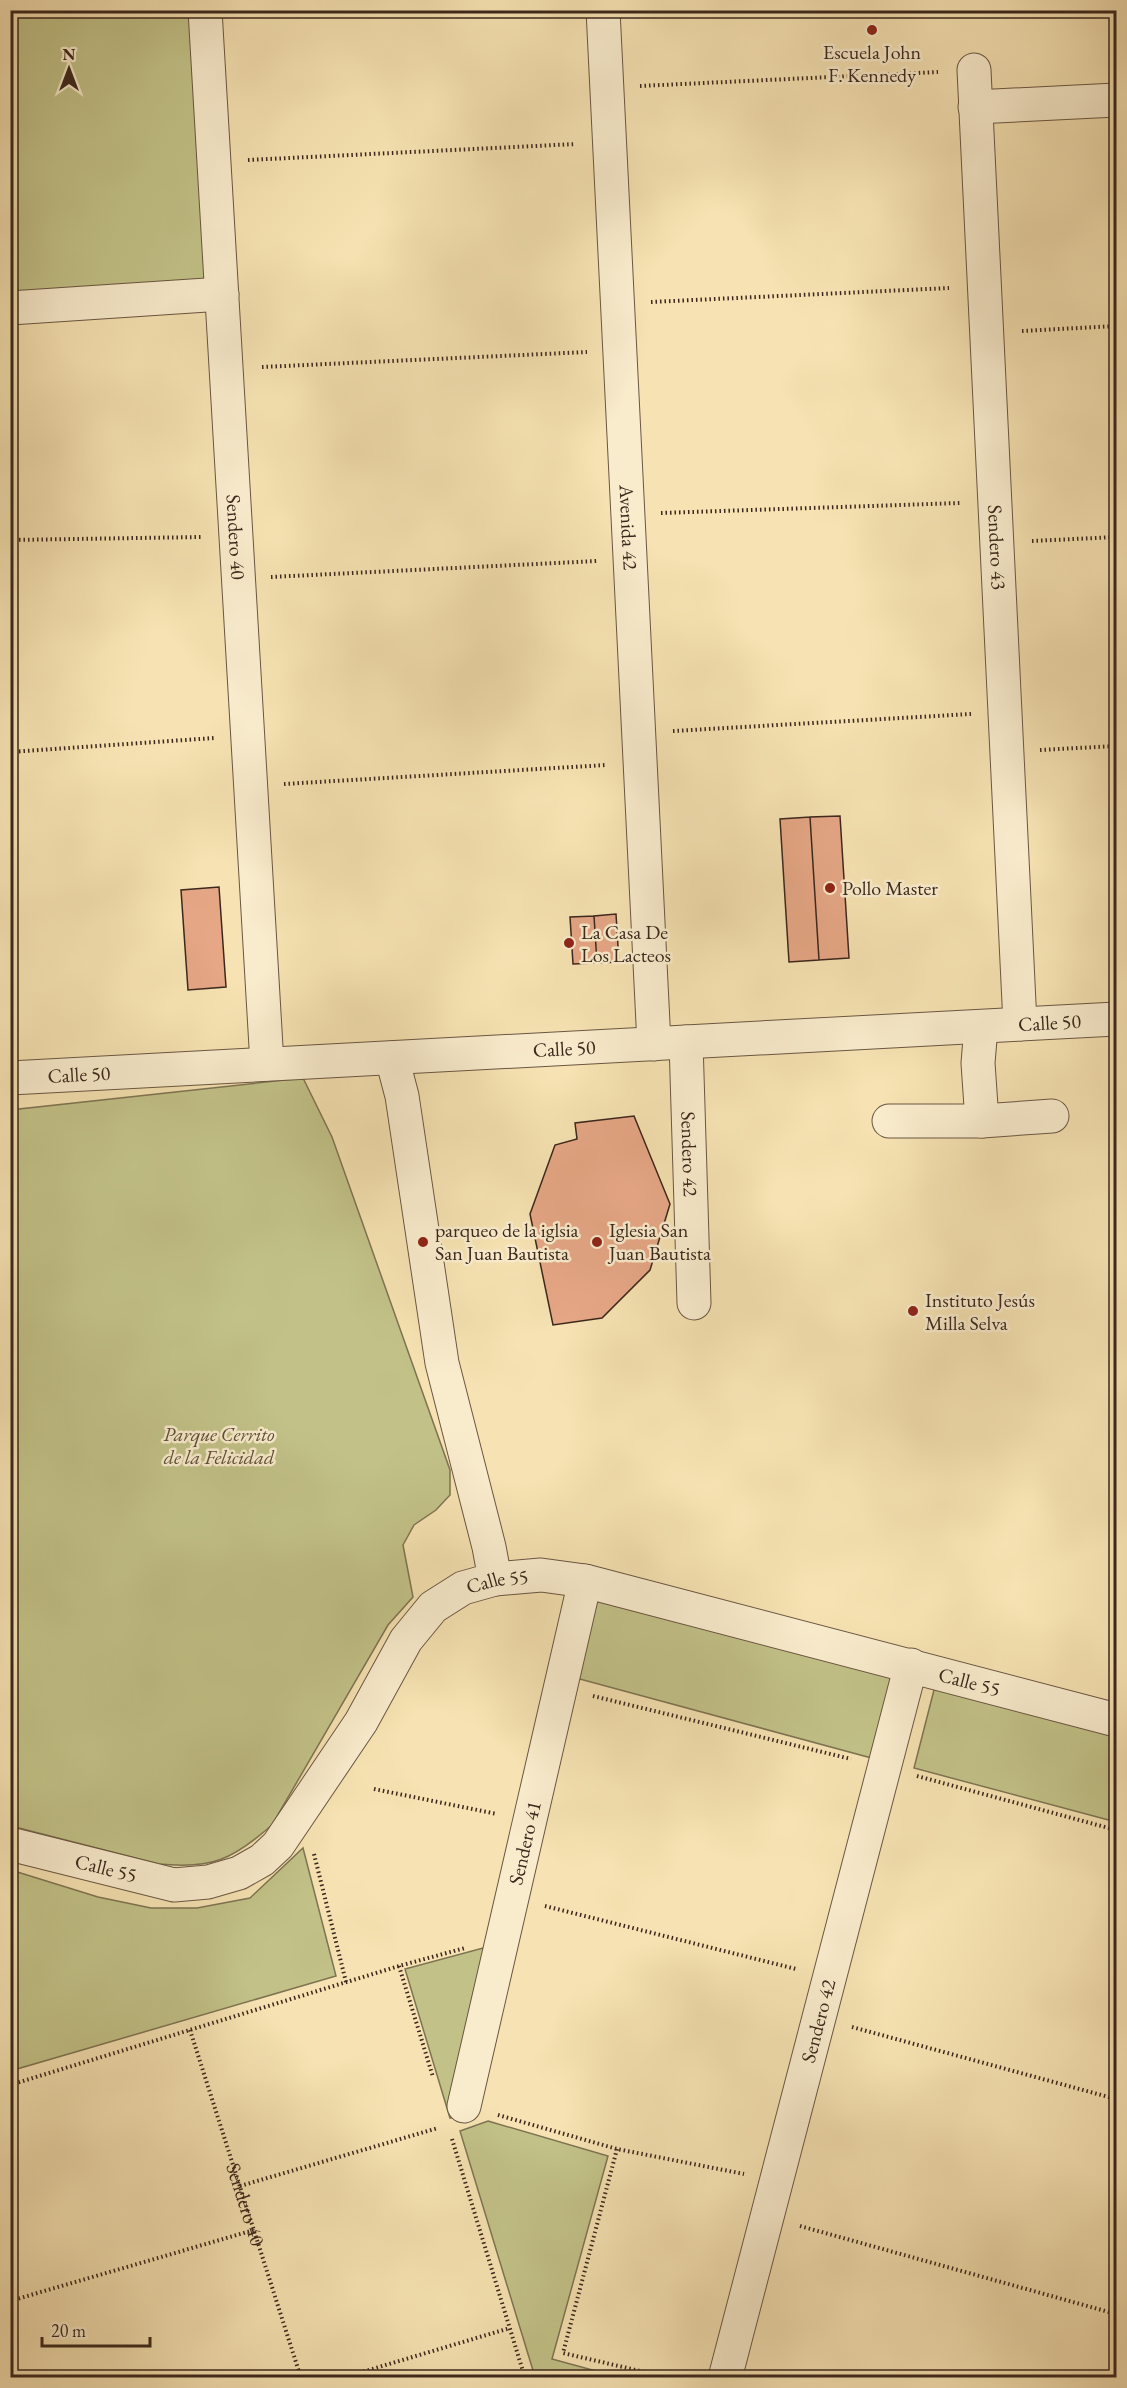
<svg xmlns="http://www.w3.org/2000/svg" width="1127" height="2388" font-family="'EB Garamond',serif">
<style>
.green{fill:#c2c288;stroke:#7e7452;stroke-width:1.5}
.building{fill:#e6a786;stroke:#3b271c;stroke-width:1.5}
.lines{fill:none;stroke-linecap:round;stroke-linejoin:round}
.minor-casing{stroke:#6a5642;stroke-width:35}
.path{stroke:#3b271c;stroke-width:4;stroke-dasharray:1.5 3;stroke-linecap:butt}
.minor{stroke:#f9eccd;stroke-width:33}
.poi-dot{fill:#8f2418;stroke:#f9eccd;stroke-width:2}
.labels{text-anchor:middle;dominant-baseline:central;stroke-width:5;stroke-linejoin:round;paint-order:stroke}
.poi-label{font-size:20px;fill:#3b271c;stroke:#f9eccd;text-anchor:start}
.street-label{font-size:20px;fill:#3b271c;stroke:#f9eccd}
.park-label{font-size:20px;font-style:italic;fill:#5d4e37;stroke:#f9eccd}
</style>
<rect width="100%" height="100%" fill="#f6e2b2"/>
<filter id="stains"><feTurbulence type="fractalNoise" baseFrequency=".00333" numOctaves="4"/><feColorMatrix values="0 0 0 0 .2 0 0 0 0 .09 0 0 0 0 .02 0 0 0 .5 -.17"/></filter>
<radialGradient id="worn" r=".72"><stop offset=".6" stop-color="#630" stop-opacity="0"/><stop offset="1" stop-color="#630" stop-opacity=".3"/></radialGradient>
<path class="green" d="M11,11H190L206,282L11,294Z
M303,1078L332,1137L450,1470V1495L436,1510L414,1525L403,1545L413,1597L388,1625L272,1825C232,1860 212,1869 159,1864L11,1826L10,1110Z
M598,1595L913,1678L890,1763L576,1678Z
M935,1686L1116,1736V1822L914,1768Z
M303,1848L336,1976L17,2069L10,2044L11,1870L98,1897L151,1908H197L250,1898Z
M498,1944L476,2112L450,2118L405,1969Z
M488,2121L608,2156L552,2359L618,2377H535L460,2131Z"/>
<path class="building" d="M840,816L849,958L819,960L810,817Z
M810,817L819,960L789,962L780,819Z
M219,887L226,987L188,990L181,890Z
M616,914L619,962L597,963L594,916Z
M594,916L597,963L573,964L570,917Z
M634,1116L670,1204L650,1270L602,1318L553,1325L530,1214L555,1145L577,1139L575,1123Z"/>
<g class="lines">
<g class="minor-casing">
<g id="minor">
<path id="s2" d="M205,10L267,1064"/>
<path id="s3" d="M603,10L654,1044"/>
<path id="s4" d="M974,70L1020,1024"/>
<path d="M975,107L1116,100"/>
<path d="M10,308L222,294"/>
<path d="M981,1027L978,1063L982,1121"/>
<path id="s5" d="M686,1042L694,1303"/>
<path d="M392,1058L402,1096L442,1363L489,1547L495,1579"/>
<path id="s6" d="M10,1078L1116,1019"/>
<path d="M889,1121H982L1052,1116"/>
<path id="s7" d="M10,1844L174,1885L208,1882L239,1873L262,1860L278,1845L361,1722L406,1640L433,1607L463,1588L495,1579L541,1575L585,1581L1116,1720"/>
<path id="s8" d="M464,2106L585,1581"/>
<path id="s9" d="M725,2378L911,1665"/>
</g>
</g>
<g class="path">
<path d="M640,86L938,72"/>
<path d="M248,160L576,144"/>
<path d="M651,302L949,288"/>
<path d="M1022,331L1116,326"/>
<path d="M262,367L587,352"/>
<path d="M661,513L960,503"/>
<path d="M10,540L202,537"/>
<path d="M1032,541L1116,537"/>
<path d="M271,577L597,561"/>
<path d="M673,731L971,714"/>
<path d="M1040,750L1116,746"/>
<path d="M10,752L214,738"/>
<path d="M284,784L606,765"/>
<path d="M593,1696L851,1759"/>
<path d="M917,1776L1116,1830"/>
<path d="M374,1789L497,1814"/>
<path d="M314,1854L346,1982"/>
<path d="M545,1906L796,1969"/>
<path d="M399,1966L433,2077"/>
<path d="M852,2027L1116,2099"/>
<path id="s1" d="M190,2030L301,2378"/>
<path d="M10,2085L399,1966L465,1948"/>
<path d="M498,2115L617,2149L744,2174"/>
<path d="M452,2139L525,2378"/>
<path d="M617,2149L563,2353L670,2378"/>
<path d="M240,2186L438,2128"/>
<path d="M800,2226L1116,2314"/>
<path d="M10,2301L254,2230"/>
<path d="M342,2378L510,2328"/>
</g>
<use href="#minor" class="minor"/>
</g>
<g class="poi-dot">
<circle cx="872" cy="30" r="6"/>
<circle cx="830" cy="888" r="6"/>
<circle cx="569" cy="943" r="6"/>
<circle cx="423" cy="1242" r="6"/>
<circle cx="597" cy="1242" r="6"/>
<circle cx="913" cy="1311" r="6"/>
</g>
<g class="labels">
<g class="poi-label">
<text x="872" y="52" text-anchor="middle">Escuela John<tspan x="872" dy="23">F. Kennedy</tspan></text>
<text x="842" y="888">Pollo Master</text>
<text x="581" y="932">La Casa De<tspan x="581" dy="23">Los Lacteos</tspan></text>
<text x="435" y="1230">parqueo de la iglsia<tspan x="435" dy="23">San Juan Bautista</tspan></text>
<text x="609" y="1230">Iglesia San<tspan x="609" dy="23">Juan Bautista</tspan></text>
<text x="925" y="1300">Instituto Jesús<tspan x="925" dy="23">Milla Selva</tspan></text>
</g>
<g class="street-label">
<text stroke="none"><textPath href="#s3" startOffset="518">Avenida 42</textPath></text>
<text stroke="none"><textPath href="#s2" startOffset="528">Sendero 40</textPath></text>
<text stroke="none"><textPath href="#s4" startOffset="478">Sendero 43</textPath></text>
<text stroke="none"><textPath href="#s6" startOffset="1041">Calle 50</textPath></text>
<text stroke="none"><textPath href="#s6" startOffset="555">Calle 50</textPath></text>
<text stroke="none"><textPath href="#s6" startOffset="69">Calle 50</textPath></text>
<text stroke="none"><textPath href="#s5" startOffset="112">Sendero 42</textPath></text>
<text stroke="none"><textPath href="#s7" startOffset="639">Calle 55</textPath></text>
<text stroke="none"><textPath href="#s7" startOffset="1125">Calle 55</textPath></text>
<text stroke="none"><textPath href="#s8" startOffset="270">Sendero 41</textPath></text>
<text stroke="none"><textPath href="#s7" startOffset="99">Calle 55</textPath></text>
<text stroke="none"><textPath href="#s9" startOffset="369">Sendero 42</textPath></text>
<text stroke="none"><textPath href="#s1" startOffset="183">Sendero 40</textPath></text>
</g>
<g class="park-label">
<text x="219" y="1434">Parque Cerrito<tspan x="219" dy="23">de la Felicidad</tspan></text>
</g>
</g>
<rect width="1127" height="2388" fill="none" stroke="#f6e2b2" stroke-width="36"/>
<rect x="12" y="12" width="1103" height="2364" fill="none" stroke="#3b271c" stroke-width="3"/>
<rect x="18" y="18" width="1091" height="2352" fill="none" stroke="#3b271c" stroke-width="1.5"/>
<g transform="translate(69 69)" stroke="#f9eccd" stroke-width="4.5" paint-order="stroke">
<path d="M0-4.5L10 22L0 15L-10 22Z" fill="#3b271c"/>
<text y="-9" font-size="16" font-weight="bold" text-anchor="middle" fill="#3b271c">N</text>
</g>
<path d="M42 2337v9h108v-9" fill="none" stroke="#3b271c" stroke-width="3"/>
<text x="51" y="2337" font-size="18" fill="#3b271c" stroke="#f9eccd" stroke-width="4.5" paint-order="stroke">20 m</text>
<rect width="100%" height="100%" filter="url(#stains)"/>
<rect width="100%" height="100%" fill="url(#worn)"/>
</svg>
